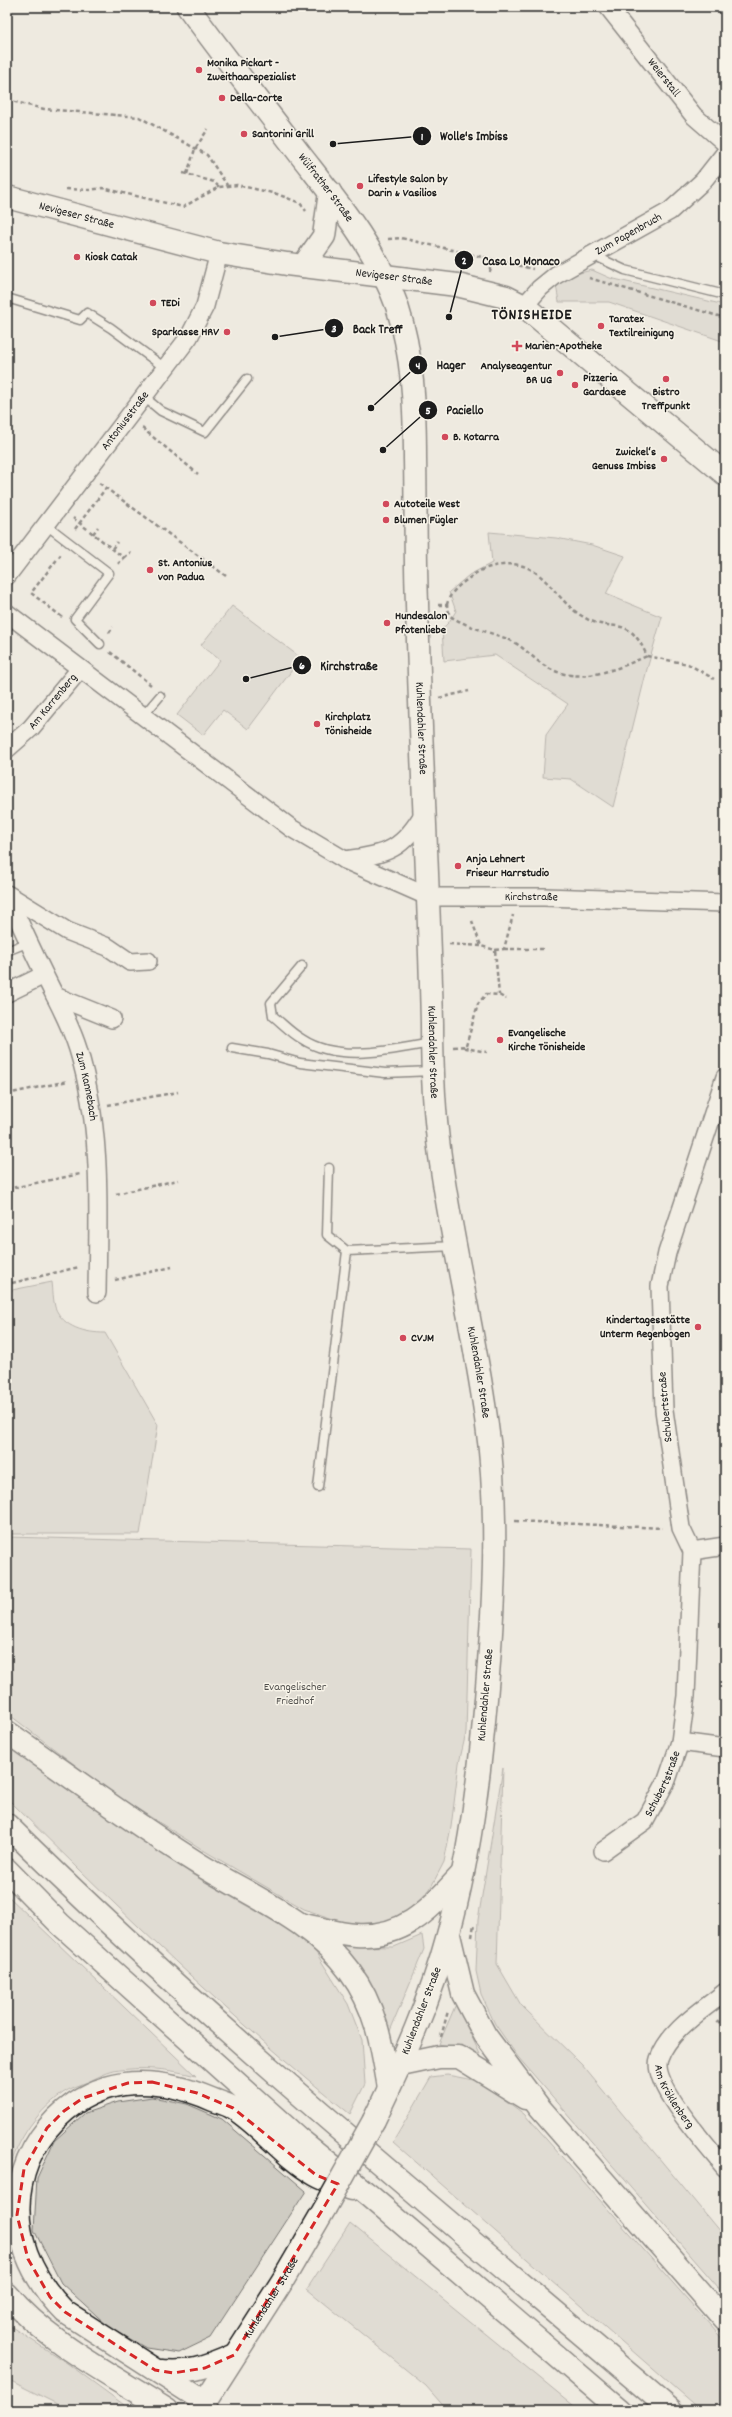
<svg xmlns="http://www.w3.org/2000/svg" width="732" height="2417" font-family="Dekko,sans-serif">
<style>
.green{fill:#cfccc3;stroke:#767470}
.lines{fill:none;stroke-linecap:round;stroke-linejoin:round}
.lane-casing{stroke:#1c1c1c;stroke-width:11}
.street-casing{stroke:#1c1c1c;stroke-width:20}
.secondary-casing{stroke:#1c1c1c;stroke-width:25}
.highway-casing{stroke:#1c1c1c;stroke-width:25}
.path{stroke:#1c1c1c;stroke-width:2.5;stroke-dasharray:4 3;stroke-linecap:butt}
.lane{stroke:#f7f3e8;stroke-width:8}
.street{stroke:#f7f3e8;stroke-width:17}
.secondary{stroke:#f7f3e8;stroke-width:22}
.highway{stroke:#f7f3e8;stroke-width:22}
.secondary-bridge-casing{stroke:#1c1c1c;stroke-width:25;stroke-linecap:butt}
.secondary-bridge{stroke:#f7f3e8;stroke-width:22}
.marked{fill:none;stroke:#d62828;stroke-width:3;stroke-dasharray:8 5;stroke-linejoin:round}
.poi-dot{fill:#d1495b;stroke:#f7f3e8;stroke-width:1.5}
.labels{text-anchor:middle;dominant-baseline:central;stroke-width:3;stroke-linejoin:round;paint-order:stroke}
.poi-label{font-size:12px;font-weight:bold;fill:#1c1c1c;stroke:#f7f3e8;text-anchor:start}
.street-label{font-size:12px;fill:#1c1c1c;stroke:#f7f3e8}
.park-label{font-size:12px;fill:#52514e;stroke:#f7f3e8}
.district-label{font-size:16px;font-weight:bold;letter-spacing:1px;fill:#1c1c1c;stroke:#f7f3e8}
.leader{fill:none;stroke:#1c1c1c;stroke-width:1.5}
.callout-dot{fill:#1c1c1c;stroke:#f7f3e8;stroke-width:1.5}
.mark-label{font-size:12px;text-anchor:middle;font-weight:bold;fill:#fff}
.callout-label{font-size:13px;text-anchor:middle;font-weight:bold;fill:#1c1c1c;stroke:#f7f3e8;stroke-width:3;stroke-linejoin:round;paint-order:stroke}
</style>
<rect width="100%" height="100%" fill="#eeeae0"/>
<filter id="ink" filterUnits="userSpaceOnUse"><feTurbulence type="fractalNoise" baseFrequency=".025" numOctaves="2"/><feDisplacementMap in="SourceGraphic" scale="8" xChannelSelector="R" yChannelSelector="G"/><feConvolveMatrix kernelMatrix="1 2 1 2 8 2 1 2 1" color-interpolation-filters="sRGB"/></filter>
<g filter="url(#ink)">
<path class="green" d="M592,270L610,278L725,305V342L609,302H559L555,279Z
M489,532L556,538L592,545L625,556L606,594L662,617L647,669L613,807L571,779L543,777L546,735L568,704L495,655L444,661L442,629L449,622L456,611L449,592L469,575L492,563Z
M232,606L301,658L248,729L223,710L203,735L177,715L220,660L201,645Z
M52,1282C53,1290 53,1299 55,1307C63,1328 86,1333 105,1333L158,1425L140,1534H7V1291Z
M7,1537L471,1549L466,1733L459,1763L451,1827L444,1862L430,1889L419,1901L404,1913L386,1922L371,1925L342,1922L304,1909L208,1853L109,1791L7,1713Z
M7,1743L193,1875L289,1930L315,1951L348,2004L362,2040L365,2084L350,2114C229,2017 117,1907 7,1798Z
M503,1768L497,1964L521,2005L582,2065L725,2238V2295L518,2057L495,2024L481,1994L476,1971L478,1920Z
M7,1895L196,2076C169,2069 142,2066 114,2071C105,2073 96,2078 88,2082C80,2085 70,2088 63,2093C33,2115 14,2144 7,2180Z
M422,1935L424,1949L390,2031L372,1987L344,1946L394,1947Z
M456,2004L480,2054L439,2044Z
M447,2075L479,2081L524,2114L725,2342V2410H700L393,2142L431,2077Z
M152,2097L187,2104L222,2119L306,2191L210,2338L179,2353L146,2348L109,2327L61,2283L34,2230L37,2178L54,2141L85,2113L118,2102Z
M350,2223L579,2410H447L426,2386L307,2289Z
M7,2324L67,2363L131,2410H65L55,2403L7,2379Z"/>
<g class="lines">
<g class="lane-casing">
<path id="lane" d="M593,255L625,270L725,295
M7,298L80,320L87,313L111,328L165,368
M143,396L161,411L205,432L247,379
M45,524L109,573L75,619L100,644
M143,716L160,696
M7,951L29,942
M302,966L271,1003L273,1016C282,1023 291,1033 302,1039C338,1063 392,1050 431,1043
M232,1048L268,1054L300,1063L385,1073L432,1071
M329,1168L327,1235L347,1251
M318,1487L347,1251L455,1246"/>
</g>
<g class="street-casing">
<g id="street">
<path id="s1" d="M608,7L694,116L725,143"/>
<path id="s2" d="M524,306L540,288L556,275L670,211L703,181L725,153"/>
<path id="s3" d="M7,576L189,337L205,306L219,253"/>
<path id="s4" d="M7,613L291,828L345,860L429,897H544L725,903"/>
<path id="s5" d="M7,749L31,728L80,669"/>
<path d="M345,860C388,854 403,850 425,811"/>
<path d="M7,894L67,931L108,947L130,962L148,961"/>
<path id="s6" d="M7,895C19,921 31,948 44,974C56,999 70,1023 78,1049C103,1131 98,1209 97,1293"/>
<path d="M7,993L44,975"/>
<path d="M55,996L112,1019"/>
<path d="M692,1551L725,1546"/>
<path d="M680,1742L725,1748"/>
<path id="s7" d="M603,1851L645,1821L667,1780L680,1742L686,1696L692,1551L681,1528L664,1410L660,1286L667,1253L725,1077"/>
<path id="s8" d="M725,1992C703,2010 669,2030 659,2059C650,2084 709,2148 725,2168"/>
</g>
</g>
<g class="secondary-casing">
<g id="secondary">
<path id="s9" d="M188,7C225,58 264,107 302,157C338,203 377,250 397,306C413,355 415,407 415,459C416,507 415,555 417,603C420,743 429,883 432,1024C432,1068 434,1113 440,1156C452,1244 474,1330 486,1418C498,1498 495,1581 489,1662C482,1753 473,1846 448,1935C431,1999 403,2060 374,2120"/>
<path id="s10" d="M7,197L219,253L287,264L457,285L506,297L524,306L725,474"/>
<path d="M303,266L324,236L330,192"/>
<path id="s11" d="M200,2410L283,2280L325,2208"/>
</g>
</g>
<g class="highway-casing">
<path id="highway" d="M7,1732C70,1776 133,1823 199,1864C252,1897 312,1920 350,1972C376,2007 382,2046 389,2088
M7,1825C217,2033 447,2219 671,2410
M7,1870L60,1924L298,2138L370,2196L620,2410
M304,1925C321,1928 339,1934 356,1935C407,1938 431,1907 463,1873
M449,1935L463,1994L485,2035L539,2107L725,2320
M401,2065L439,2057H459L525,2098
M7,2294C47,2343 114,2376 167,2410
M155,2370C185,2375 208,2367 234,2355
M205,2402L65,2312C31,2278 11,2232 21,2184C27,2151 48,2122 75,2103C118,2074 166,2080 211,2099C218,2102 227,2104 233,2108C263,2127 285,2158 316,2175C326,2181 341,2185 352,2189"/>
</g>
<path class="path" d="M7,100L44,109L139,117L207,155L227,185
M183,173L214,182L219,187
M187,174L195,149L208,129
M66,189L90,190L102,188L183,207L219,187L237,185L277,194L300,203L306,211
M388,239L401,238L533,269
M490,272L494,259
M589,278L725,318
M142,428L198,474
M99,483L226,576
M73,518L124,558L118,564
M75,529L106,488
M93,534L98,527
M112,549L117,542
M124,558L131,552
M438,605H447L450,616C469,628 490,632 510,640C522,646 531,656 542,664C575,687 613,671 647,656
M447,605C449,592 461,584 472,576C481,569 491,566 502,565C542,558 553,599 582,616C612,636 627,610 647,656L688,664L714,679
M62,617L31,593L62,553
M109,633L113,627
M110,652L151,685
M439,698L469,691
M472,921L481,946L495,950L499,995
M449,944L481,946
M504,949H545
M495,950L504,949L513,915
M466,1046L478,1004L486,994L499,995L506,999
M453,1047L466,1046L465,1048L487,1052
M7,1094L68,1081
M108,1105L178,1092
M7,1189L80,1174
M116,1194L178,1180
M115,1280L172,1267
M12,1283L79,1267
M515,1521L662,1528
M472,1937L474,1924
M717,2020L725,2029
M441,2037L448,2011"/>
<use href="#lane" class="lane"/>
<use href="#street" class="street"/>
<use href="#secondary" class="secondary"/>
<use href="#highway" class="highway"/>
<g class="secondary-bridge-casing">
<path id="secondary-bridge" d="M325,2208L374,2120"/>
</g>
<use href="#secondary-bridge" class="secondary-bridge"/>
</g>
</g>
<path d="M0 0H732V2417H0ZM152,2082L197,2093L233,2108L316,2175L338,2184L234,2355L205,2368L173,2373L155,2370L65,2312L50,2297L28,2259L17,2215L24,2169L47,2128L64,2111L83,2098L128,2083Z" fill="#eeeae0" fill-opacity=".55" fill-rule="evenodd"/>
<path class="marked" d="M152,2082L197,2093L233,2108L316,2175L338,2184L234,2355L205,2368L173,2373L155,2370L65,2312L50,2297L28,2259L17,2215L24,2169L47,2128L64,2111L83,2098L128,2083Z"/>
<g class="poi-dot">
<circle cx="199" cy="70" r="4"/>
<circle cx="222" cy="98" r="4"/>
<circle cx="244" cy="134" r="4"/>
<circle cx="360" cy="186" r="4"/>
<circle cx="77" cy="257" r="4"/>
<circle cx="153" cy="303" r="4"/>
<circle cx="601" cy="326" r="4"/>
<circle cx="227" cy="332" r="4"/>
<path d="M515 340h4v4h4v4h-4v4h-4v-4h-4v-4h4z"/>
<circle cx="560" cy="373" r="4"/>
<circle cx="666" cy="379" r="4"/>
<circle cx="575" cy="385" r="4"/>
<circle cx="445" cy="437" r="4"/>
<circle cx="664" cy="459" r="4"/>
<circle cx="386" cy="504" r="4"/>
<circle cx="386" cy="520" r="4"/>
<circle cx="150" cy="570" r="4"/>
<circle cx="387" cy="623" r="4"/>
<circle cx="317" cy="724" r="4"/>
<circle cx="458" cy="866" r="4"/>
<circle cx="500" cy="1040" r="4"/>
<circle cx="698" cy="1327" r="4"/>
<circle cx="403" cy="1338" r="4"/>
</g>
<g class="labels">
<g class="poi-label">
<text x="207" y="63">Monika Pickart -<tspan x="207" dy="14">Zweithaarspezialist</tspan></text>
<text x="230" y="98">Della-Corte</text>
<text x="252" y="134">Santorini Grill</text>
<text x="368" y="179">Lifestyle Salon by<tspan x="368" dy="14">Darin &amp; Vasilios</tspan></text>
<text x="85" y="257">Kiosk Catak</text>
<text x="161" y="303">TEDi</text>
<text x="609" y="319">Taratex<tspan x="609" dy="14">Textilreinigung</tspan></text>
<text x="219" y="332" text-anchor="end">Sparkasse HRV</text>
<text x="525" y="346">Marien-Apotheke</text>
<text x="552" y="366" text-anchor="end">Analyseagentur<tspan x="552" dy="14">BR UG</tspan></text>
<text x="583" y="378">Pizzeria<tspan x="583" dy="14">Gardasee</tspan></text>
<text x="666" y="392" text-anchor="middle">Bistro<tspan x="666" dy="14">Treffpunkt</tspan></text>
<text x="453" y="437">B. Kotarra</text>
<text x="656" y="452" text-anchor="end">Zwickel‘s<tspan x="656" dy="14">Genuss Imbiss</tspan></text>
<text x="394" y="504">Autoteile West</text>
<text x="394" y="520">Blumen Fügler</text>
<text x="158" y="563">St. Antonius<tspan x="158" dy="14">von Padua</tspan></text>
<text x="395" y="616">Hundesalon<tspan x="395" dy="14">Pfotenliebe</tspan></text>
<text x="325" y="717">Kirchplatz<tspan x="325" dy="14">Tönisheide</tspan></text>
<text x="466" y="859">Anja Lehnert<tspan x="466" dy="14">Friseur Harrstudio</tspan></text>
<text x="508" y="1033">Evangelische<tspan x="508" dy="14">Kirche Tönisheide</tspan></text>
<text x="690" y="1320" text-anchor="end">Kindertagesstätte<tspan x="690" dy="14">Unterm Regenbogen</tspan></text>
<text x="411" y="1338">CVJM</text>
</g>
<g class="street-label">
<text stroke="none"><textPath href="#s1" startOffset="90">Weierstall</textPath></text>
<text stroke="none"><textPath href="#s9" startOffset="227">Wülfrather Straße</textPath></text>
<text stroke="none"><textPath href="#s10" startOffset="72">Nevigeser Straße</textPath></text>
<text stroke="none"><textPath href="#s2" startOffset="128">Zum Papenbruch</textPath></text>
<text stroke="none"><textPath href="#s10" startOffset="396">Nevigeser Straße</textPath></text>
<text stroke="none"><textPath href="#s3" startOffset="195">Antoniusstraße</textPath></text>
<text stroke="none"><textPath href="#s5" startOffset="66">Am Karrenberg</textPath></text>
<text stroke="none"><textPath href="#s9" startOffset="790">Kuhlendahler Straße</textPath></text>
<text stroke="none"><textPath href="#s4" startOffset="613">Kirchstraße</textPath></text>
<text stroke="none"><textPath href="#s9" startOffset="1114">Kuhlendahler Straße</textPath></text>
<text stroke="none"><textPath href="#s6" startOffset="208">Zum Kannebach</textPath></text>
<text stroke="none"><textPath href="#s9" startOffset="1438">Kuhlendahler Straße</textPath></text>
<text transform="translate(666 1407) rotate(-95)">Schubertstraße</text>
<text transform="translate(486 1695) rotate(-85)">Kuhlendahler Straße</text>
<text stroke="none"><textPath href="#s7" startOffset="93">Schubertstraße</textPath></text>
<text transform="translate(422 2011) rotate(-69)">Kuhlendahler Straße</text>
<text stroke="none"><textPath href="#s8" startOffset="137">Am Kröklenberg</textPath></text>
<text stroke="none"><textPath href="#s11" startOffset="133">Kuhlendahler Straße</textPath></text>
</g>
<g class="park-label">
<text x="295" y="1687">Evangelischer<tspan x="295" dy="14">Friedhof</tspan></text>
</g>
<g class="district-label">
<text x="532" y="315">TÖNISHEIDE</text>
</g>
</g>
<path class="leader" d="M333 144L422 136M449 317L464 260M275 337L334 328M371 408L418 365M383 450L428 410M246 679L302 665"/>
<g class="callout-dot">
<circle cx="333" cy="144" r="4"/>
<circle cx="449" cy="317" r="4"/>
<circle cx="275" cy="337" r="4"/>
<circle cx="371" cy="408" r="4"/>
<circle cx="383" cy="450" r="4"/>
<circle cx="246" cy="679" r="4"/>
<circle cx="422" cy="136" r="10"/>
<circle cx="464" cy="260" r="10"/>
<circle cx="334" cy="328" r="10"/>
<circle cx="418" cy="365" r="10"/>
<circle cx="428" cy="410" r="10"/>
<circle cx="302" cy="665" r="10"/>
</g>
<g class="mark-label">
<text x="422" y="140">1</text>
<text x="464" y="264">2</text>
<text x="334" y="332">3</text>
<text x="418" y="369">4</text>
<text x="428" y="414">5</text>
<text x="302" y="669">6</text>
</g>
<g class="callout-label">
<text x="474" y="140">Wolle's Imbiss</text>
<text x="521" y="265">Casa Lo Monaco</text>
<text x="378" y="333">Back Treff</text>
<text x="451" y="369">Hager</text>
<text x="465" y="414">Paciello</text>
<text x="349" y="670">Kirchstraße</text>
</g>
<rect width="732" height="2417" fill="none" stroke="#f7f3e8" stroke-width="24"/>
<rect x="12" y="12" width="708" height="2393" fill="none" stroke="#1c1c1c" stroke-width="1.5" filter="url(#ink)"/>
</svg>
